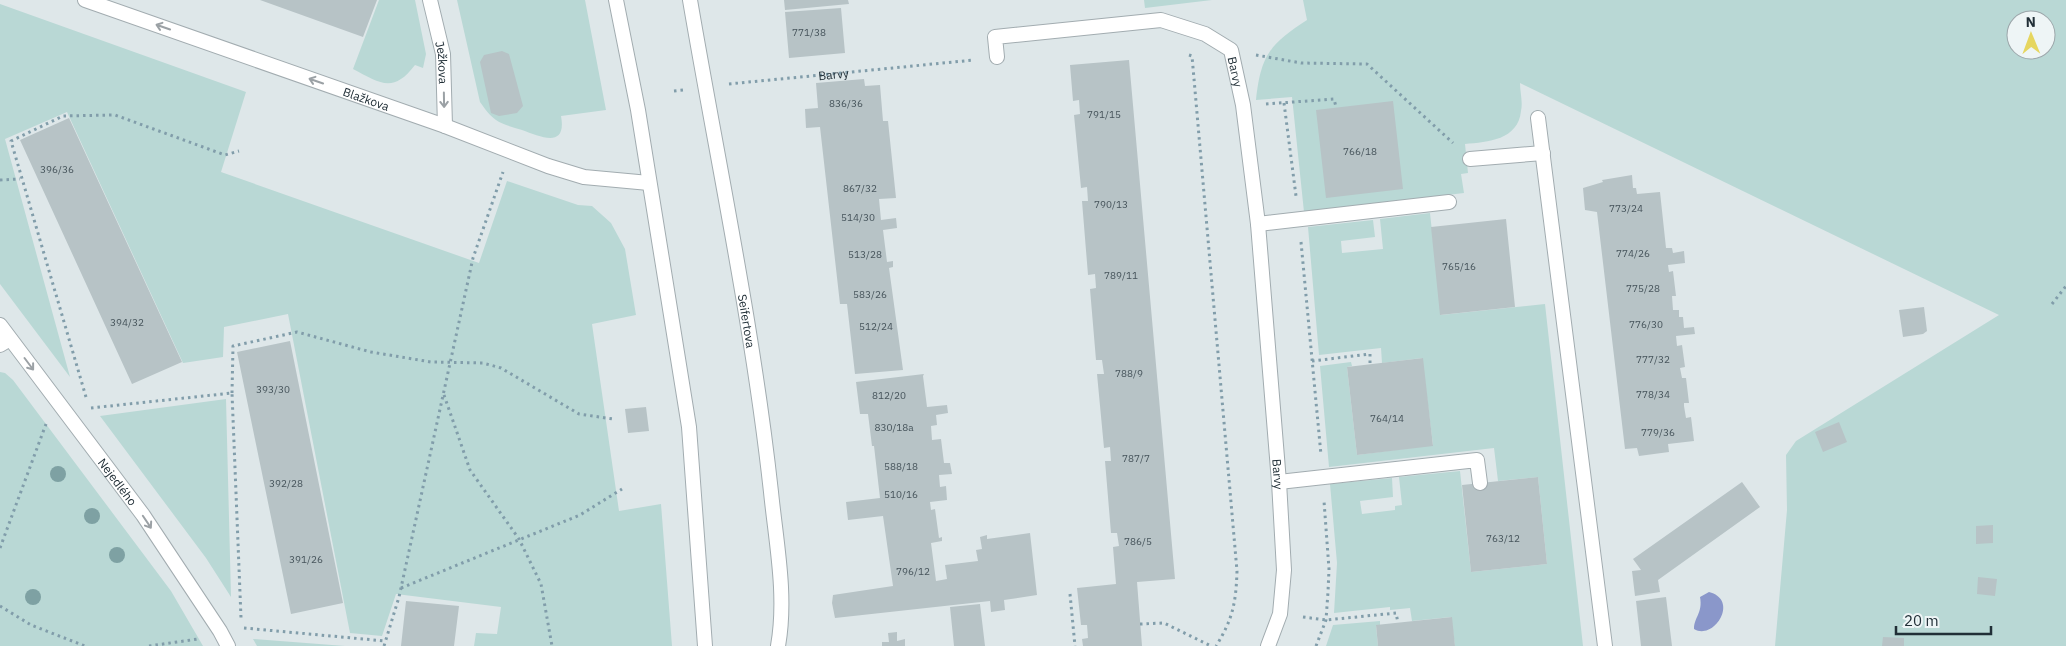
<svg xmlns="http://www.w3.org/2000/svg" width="2066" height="646" font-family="'IBM Plex Sans',sans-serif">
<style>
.green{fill:#b9d8d5;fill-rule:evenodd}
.water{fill:#8a97ca}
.building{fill:#b7c3c6}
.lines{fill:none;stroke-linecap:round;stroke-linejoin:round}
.service-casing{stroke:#a2acb0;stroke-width:16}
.minor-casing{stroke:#a2acb0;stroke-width:16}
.tertiary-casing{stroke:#a2acb0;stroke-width:16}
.path{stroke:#819daa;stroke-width:3;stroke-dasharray:2.5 4;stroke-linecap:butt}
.service{stroke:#fff;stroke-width:14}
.minor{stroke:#fff;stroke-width:14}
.tertiary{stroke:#fff;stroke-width:14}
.tree{fill:#7ea1a3}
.oneway{stroke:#9ba1a5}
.labels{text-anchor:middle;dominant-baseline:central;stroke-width:4;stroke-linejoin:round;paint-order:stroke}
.number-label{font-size:10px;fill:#46545b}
.street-label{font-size:12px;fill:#212f37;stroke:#eef5f6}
</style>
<rect width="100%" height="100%" fill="#dee7e9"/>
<path class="green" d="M379,0H415L426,54L423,68L415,65C393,94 380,83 353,69Z
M457,0H585L606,110L561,116C567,149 541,137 522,130C513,127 503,125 496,120C489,115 485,109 480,102Z
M1144,0H1212L1145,8Z
M1303,0H2066V646H1775L1787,510L1786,455L1796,441L1999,315L1520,83C1520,92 1523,102 1521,111C1518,140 1488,142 1465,144L1468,173L1461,174L1464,193L1304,212L1292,97L1256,100C1261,55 1270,44 1307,20ZM2016,20H2046V50H2016Z
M0,4L246,92L221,172L479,263L507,181L578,205L592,206L611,223L625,249L636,315L592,324L619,511L661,504L672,646H474L476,633L497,634L501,607L396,594L382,636L350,633L288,314L224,327L223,357L183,363L67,112L5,139L70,377L0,284Z
M1430,213L1441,315L1545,304L1583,646H1455L1451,617L1412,621L1410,608L1390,610V607L1334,613L1337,563L1330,484L1392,478L1393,497L1360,501L1362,514L1395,510V506L1402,505L1399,477L1460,471L1471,572L1547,564L1538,477L1498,481L1494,448L1329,467L1320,366L1351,362L1352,366L1347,367L1357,455L1433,445L1422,358L1382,363L1381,348L1319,355L1308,227L1373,220L1375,237L1341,241L1342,253L1383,249L1380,219Z
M0,372L5,373L13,380L171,591L203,646H0Z
M226,399L231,597L206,558L100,416Z
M1380,621V625L1376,626L1378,646H1326L1333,625Z
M253,639L345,646H257Z"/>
<path class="water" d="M1709,592C1740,600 1714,641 1694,629C1694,617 1703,613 1700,597Z"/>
<path class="building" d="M260,0H377L363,37Z
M784,0H848L849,4L785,10Z
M841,8L845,53L789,58L785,12Z
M502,51L509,54L523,106L517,113L499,116L491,113L480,62L484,55Z
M1129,60L1175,579L1137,582L1142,646H1083L1082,639L1088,638L1087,625H1081L1077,588L1116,584L1113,547L1119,546L1117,533H1111L1105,461H1111L1110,447L1104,448L1097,374H1104L1102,360H1096L1090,289L1096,288L1095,274L1088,275L1082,201H1088L1087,187L1081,188L1074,115L1080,114L1079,100L1073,101L1070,65Z
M864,79L865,86L880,85L883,121H888L896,198L879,199L881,220L896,218L897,228L883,230L887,262L893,261V267L889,268L903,370L855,374L847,304H840L820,127L806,128L805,109L818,108L816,83Z
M1393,101L1403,189L1326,198L1316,110Z
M69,118L182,362L132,384L20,140Z
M1632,175L1633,188H1636L1637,194L1660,192L1666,248H1672L1673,253L1684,251L1685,263L1668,265L1669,272L1673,271L1676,296H1672L1673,310H1679V317H1683L1684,328L1694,327L1695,334L1676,336L1677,346L1682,345L1685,367L1680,368L1682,378H1686L1689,403H1684V406L1686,418L1691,417L1694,441L1668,444L1669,452L1639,456L1637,448L1625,449L1597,212L1585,210L1583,188L1603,182L1602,180Z
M1506,219L1515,307L1440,315L1431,227Z
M1924,307L1927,331L1923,334L1903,337L1899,310Z
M290,341L343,603L291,614L237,352Z
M1423,358L1433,446L1357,455L1347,367Z
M924,374L923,376L927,407L947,405L948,413L936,415L937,425L931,426L932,440L941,439L944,463H950L952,474L939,475L940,487L946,486L947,500L930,502L931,510L935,509L939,538L942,537V541L931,543L936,581L947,579L945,565L978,561L976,550L982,549L980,537L987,535V539L1030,533L1037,595L1004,600L1005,610L991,612L990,601L835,618L832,603L833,595L893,586L883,516L848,520L846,502L880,498L874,446H872L868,414H860L856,382Z
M646,407L649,431L628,433L625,409Z
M1839,422L1847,442L1823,452L1815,432Z
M1538,477L1547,564L1471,572L1462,485Z
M1742,482L1760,507L1658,580L1660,592L1635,596L1632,571L1641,570L1633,559Z
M1993,525V543L1976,544V526Z
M1978,577L1997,579L1995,596L1977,594Z
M1666,597L1672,646H1641L1636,601Z
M406,601L459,606L454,646H401Z
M980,604L985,646H954L950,607Z
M1452,617L1455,646H1378L1376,625Z
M897,632V641L905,639V646H882V642H889L888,633Z
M1883,637L1904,638V646H1882Z"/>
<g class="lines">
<g class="service-casing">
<path id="service" d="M1258,224L1449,202
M0,345L10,339
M1279,482L1477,460L1480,483"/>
</g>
<g class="minor-casing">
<g id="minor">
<path id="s2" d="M85,0L445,126L548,166L584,177L649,183"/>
<path id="s3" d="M430,0L443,54L445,126"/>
<path id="s4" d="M690,0C718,164 753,327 771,492C776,542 787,596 778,646"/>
<path id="s5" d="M997,57L995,37L1161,20L1205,34L1231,50L1243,105L1258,224L1279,482L1284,570L1280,614L1268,646"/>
<path d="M1538,118L1605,646"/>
<path d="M1470,159L1543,153"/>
<path id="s6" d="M0,325L143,515L220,631L228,646"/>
</g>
</g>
<g class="tertiary-casing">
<path id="tertiary" d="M616,0L638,110L689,427L705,646"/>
</g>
<g class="path">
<path d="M1189,55L1192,56L1237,571C1236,602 1233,619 1216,646"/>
<path d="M1256,55L1301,63L1367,64L1453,143"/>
<path id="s1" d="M729,84L974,60"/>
<path d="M674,91L683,90"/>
<path d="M1284,103L1296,196"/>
<path d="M1266,104L1334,99L1336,107"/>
<path d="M0,180L20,179"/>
<path d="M1301,242L1321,455"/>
<path d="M2052,304L2066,286"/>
<path d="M1312,361L1370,354V364"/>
<path d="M232,393L233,346L297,332L371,352L431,362L483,363L501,368L579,414L613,419"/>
<path d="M444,395L470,470L519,539L541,584L552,646"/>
<path d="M86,397L11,141L63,116L115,115L225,155L239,151"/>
<path d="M91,408L232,393L241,618"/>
<path d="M0,548L46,424"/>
<path d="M401,588L580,515L622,489"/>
<path d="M1070,594L1075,646"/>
<path d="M0,606L31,625L85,646"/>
<path d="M1303,617L1326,620L1396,613L1398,623"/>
<path d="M1140,624L1164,623L1211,646"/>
<path d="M244,628L385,641"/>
<path d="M149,646L198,639"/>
<path d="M384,646L399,597L473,258L503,172"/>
<path d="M1316,646L1326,620L1328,592L1329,569L1324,501"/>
</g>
<use href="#service" class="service"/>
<use href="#minor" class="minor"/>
<use href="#tertiary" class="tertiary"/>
</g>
<g class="tree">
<circle cx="58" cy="474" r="8"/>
<circle cx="92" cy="516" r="8"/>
<circle cx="117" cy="555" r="8"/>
<circle cx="33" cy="597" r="8"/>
</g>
<defs><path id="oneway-shaft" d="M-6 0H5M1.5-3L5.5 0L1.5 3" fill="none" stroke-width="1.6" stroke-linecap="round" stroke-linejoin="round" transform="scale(1.25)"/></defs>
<g class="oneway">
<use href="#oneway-shaft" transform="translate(163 27) rotate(-161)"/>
<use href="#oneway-shaft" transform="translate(316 81) rotate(-161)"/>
<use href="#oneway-shaft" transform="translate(444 100) rotate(89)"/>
<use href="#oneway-shaft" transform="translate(29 364) rotate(53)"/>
<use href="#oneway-shaft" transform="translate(147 522) rotate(56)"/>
</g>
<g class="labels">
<g class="number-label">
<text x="809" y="32">771/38</text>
<text x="846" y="103">836/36</text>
<text x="1104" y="114">791/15</text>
<text x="1360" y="151">766/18</text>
<text x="57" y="169">396/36</text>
<text x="860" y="188">867/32</text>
<text x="1111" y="204">790/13</text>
<text x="1626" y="208">773/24</text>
<text x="858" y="217">514/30</text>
<text x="1633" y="253">774/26</text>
<text x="865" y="254">513/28</text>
<text x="1459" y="266">765/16</text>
<text x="1121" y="275">789/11</text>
<text x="1643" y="288">775/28</text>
<text x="870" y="294">583/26</text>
<text x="127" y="322">394/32</text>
<text x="1646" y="324">776/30</text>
<text x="876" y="326">512/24</text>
<text x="1653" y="359">777/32</text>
<text x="1129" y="373">788/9</text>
<text x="273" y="389">393/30</text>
<text x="1653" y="394">778/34</text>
<text x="889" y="395">812/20</text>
<text x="1387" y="418">764/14</text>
<text x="894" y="427">830/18a</text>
<text x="1658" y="432">779/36</text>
<text x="1136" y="458">787/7</text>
<text x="901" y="466">588/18</text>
<text x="286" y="483">392/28</text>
<text x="901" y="494">510/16</text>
<text x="1503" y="538">763/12</text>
<text x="1138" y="541">786/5</text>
<text x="306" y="559">391/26</text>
<text x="913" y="571">796/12</text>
</g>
<g class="street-label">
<text stroke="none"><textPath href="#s3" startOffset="64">Ježkova</textPath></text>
<text stroke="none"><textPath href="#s5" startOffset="286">Barvy</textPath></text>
<text stroke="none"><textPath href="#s1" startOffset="105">Barvy</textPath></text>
<text stroke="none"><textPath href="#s2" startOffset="298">Blažkova</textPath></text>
<text stroke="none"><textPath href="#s4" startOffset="326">Seifertova</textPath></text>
<text stroke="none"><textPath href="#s5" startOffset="691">Barvy</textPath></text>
<text stroke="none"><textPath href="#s6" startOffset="196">Nejedlého</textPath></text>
</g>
</g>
<g transform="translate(2031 35) rotate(359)"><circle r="24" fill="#eef5f6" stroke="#9ca6aa"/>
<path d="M0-4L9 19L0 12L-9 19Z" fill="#e6d65f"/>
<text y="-8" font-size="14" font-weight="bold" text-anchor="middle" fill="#212f37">N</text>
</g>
<path d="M1896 626v8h95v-8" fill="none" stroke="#212f37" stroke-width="2.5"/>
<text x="1904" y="626" font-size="15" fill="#212f37" stroke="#eef5f6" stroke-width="4" paint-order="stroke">20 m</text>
</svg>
